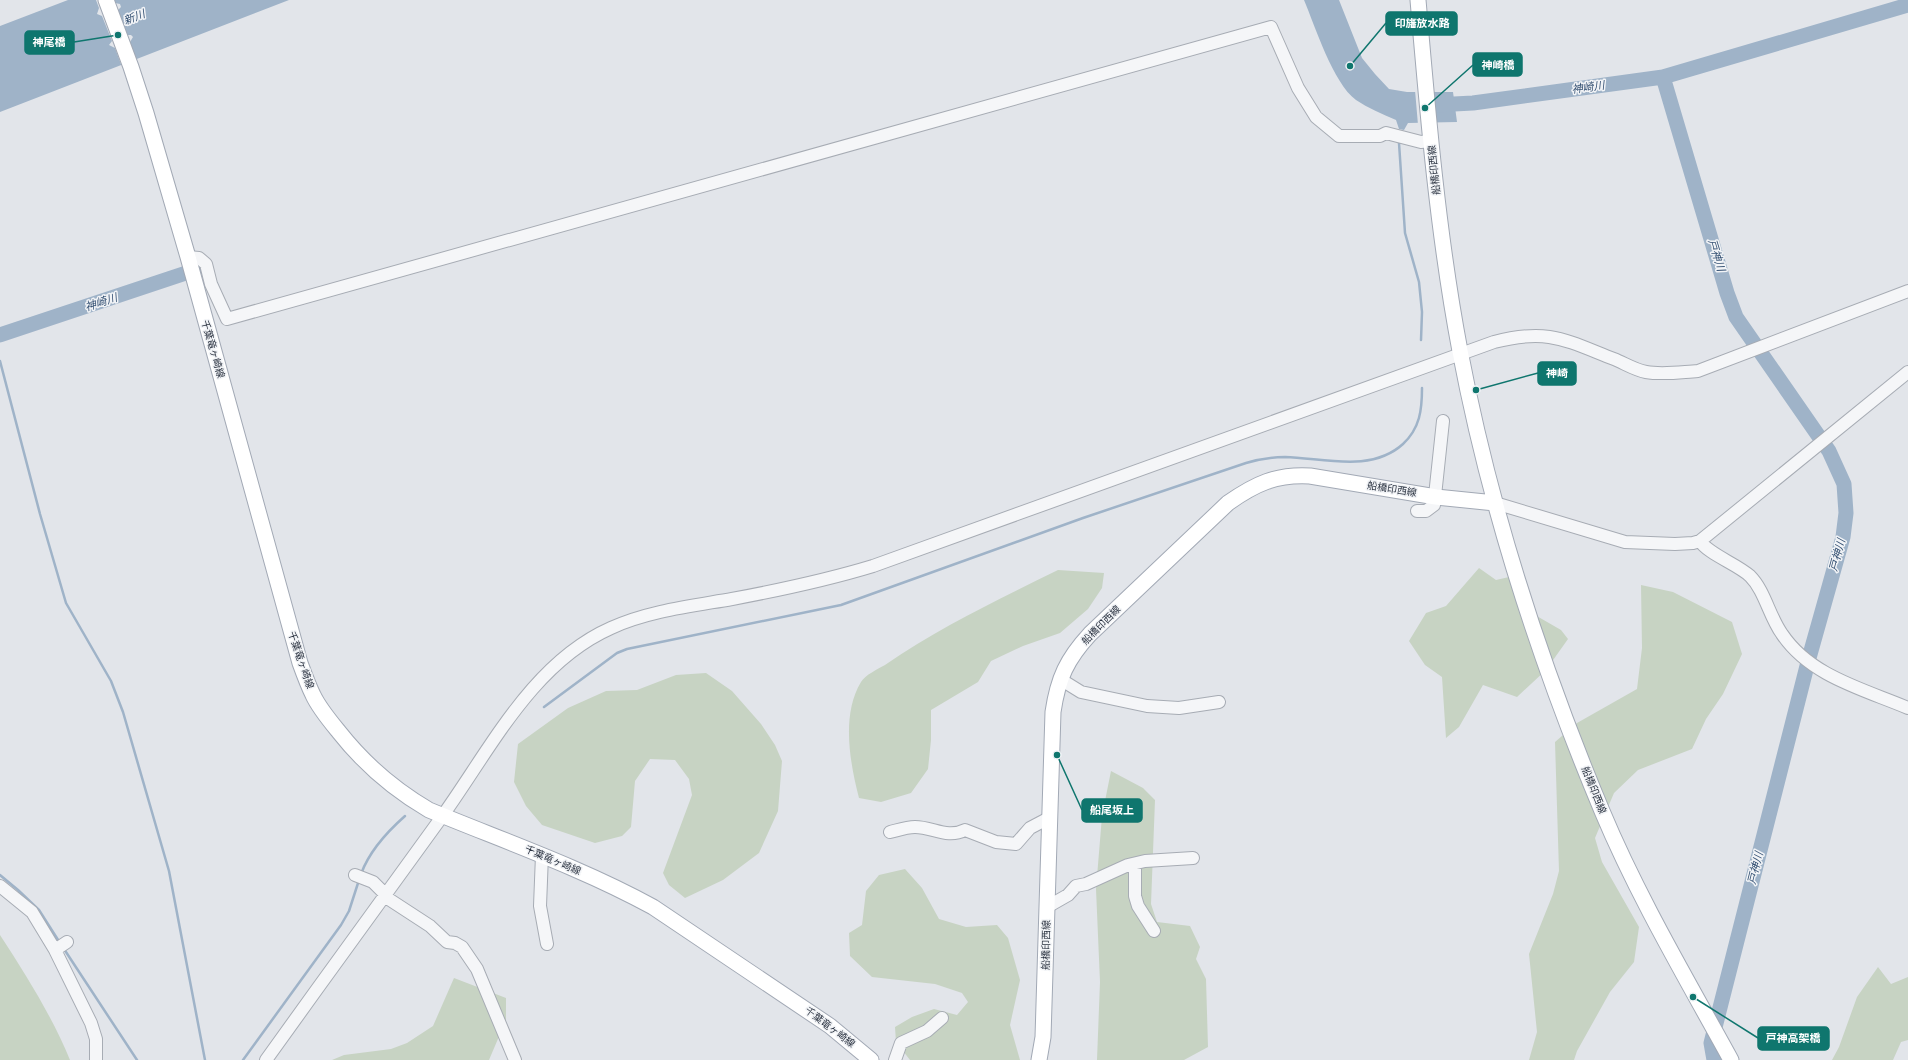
<svg xmlns="http://www.w3.org/2000/svg" width="1908" height="1060" font-family="'DM Sans','Noto Sans JP',sans-serif">
<style>
.green{fill:#c7d3c3}
.water{fill:#9fb3c8}
.pier{fill:#e2e5ea}
.lines{fill:none;stroke-linecap:round;stroke-linejoin:round}
.stream{stroke:#9fb3c8;stroke-width:2.5}
.river{stroke:#9fb3c8;stroke-width:15}
.minor-casing{stroke:#a7acb4;stroke-width:14}
.major-casing{stroke:#a2a9b5;stroke-width:17}
.minor{stroke:#f5f6f8;stroke-width:12}
.major{stroke:#fff;stroke-width:15}
.labels{text-anchor:middle;dominant-baseline:central;stroke-width:3;stroke-linejoin:round;paint-order:stroke}
.street-label{font-size:10px;fill:#2b3341;stroke:#f2f4f7}
.water-label{font-size:11px;font-style:italic;fill:#365274;stroke:#f2f4f7}
.leader{fill:none;stroke:#0f766e;stroke-width:1.5}
.callout-dot{fill:#0f766e;stroke:#f2f4f7;stroke-width:1.5}
.callout{fill:#0f766e;stroke:#0f766e;stroke-width:1.5}
.callout-label{font-size:11px;text-anchor:middle;font-weight:bold;fill:#fff}
</style>
<rect width="100%" height="100%" fill="#e2e5ea"/>
<path class="green" d="M1479,568L1496,580L1522,574L1535,615L1561,630L1568,639L1546,670L1517,697L1483,685L1459,727L1446,738L1442,677L1425,665L1409,641L1426,613L1446,606Z
M1058,570L1104,573L1102,588L1088,609L1060,633L1023,646L991,661L978,682L931,710V740L928,769L911,793L881,802L859,798C850,763 841,715 861,682C865,675 878,669 885,665C940,627 999,599 1058,570Z
M1641,585L1673,592L1732,622L1742,654L1723,694L1706,719L1692,749L1638,770L1614,793L1595,838L1602,862L1639,927L1634,962L1610,992L1577,1051L1574,1060H1529L1537,1032L1529,954L1553,894L1559,871L1555,742L1577,723L1637,689L1642,648Z
M706,673L732,691L761,724L775,745L782,761L778,811L759,853L723,880L685,898L669,885L663,873L692,795L689,779L675,760L650,759L635,781L631,827L622,836L595,843L542,825L526,806L514,782L518,744L568,708L606,691L637,690L676,675Z
M1111,771L1143,788L1155,800L1151,904L1157,922L1190,926L1200,947L1196,959L1206,979L1208,1047L1184,1060H1097L1100,982L1096,889L1102,816Z
M905,869L922,888L939,919L966,927L997,925L1008,938L1020,980L1010,1025L1020,1060H910L896,1042L895,1027L912,1017L934,1009L957,1015L968,1002L962,993L935,984L872,977L850,956L849,933L862,925L866,891L879,875Z
M0,935C26,975 52,1016 70,1060H0Z
M1878,967L1891,984L1908,977V1040L1901,1042L1893,1060H1832L1839,1047L1857,997Z
M454,978L506,998V1020L489,1060H332L344,1055L391,1049L407,1043L433,1026Z"/>
<path class="water" d="M68,0H289L0,112V26Z
M1304,0H1339L1362,58L1375,74L1389,89L1407,92H1453L1457,122L1408,123L1404,130L1399,129L1396,120C1382,114 1368,108 1356,100C1333,83 1315,26 1304,0Z"/>
<path class="pier" d="M96,0H114L115,3L120,4L121,7L118,10L127,35H131L133,37L130,42L137,61L122,67L115,48L109,45L112,41L102,16L97,14L99,8Z
M1415,90H1431L1434,124L1418,125Z"/>
<g class="lines">
<path class="stream" d="M1399,143L1405,233L1419,282L1422,312L1421,340
M0,361L40,514L66,603L111,681L123,712L169,871L205,1060
M544,707L617,653L627,649L841,605L1083,518L1246,463C1259,459 1271,457 1285,457C1324,458 1371,473 1403,444C1420,428 1422,410 1422,388
M361,874C369,852 388,831 405,816
M0,875L18,890L39,910L60,943
M64,949L137,1060
M243,1060L341,925L349,911L359,880"/>
<path class="river" d="M1663,77L1727,293L1736,317L1829,451L1844,484L1846,513L1843,537L1809,658L1711,1043L1714,1060
M1435,105L1473,103L1663,77L1908,5
M0,335L195,270L200,266"/>
<g class="minor-casing">
<path id="minor" d="M188,257L199,258L206,264L211,284L227,319L1271,27L1298,88L1316,117L1339,136H1380L1386,133L1421,142L1431,141
M1495,503L1625,542L1675,544L1693,543L1700,541L1908,372
M1417,511H1426L1434,505L1443,421
M1700,541C1708,554 1737,564 1750,576C1765,591 1769,616 1782,634C1810,676 1863,689 1908,708
M1060,679L1081,692L1147,706L1179,708L1219,702
M890,832C898,830 907,827 915,827C933,827 947,839 965,830L996,842L1016,844L1030,828L1049,818
M542,855L540,906L547,944
M1135,864V896L1138,906L1154,931
M355,875L373,882L385,894
M0,886L32,912L55,950L91,1023L96,1039V1060
M384,896L430,926L447,942L455,943L462,947L477,969L515,1060
M1047,907L1068,895L1076,886L1086,884L1128,865L1145,861L1193,858
M55,950L67,942
M266,1060C324,979 383,898 441,818C490,750 532,663 611,628C648,611 692,606 732,599C780,590 827,580 873,566L1494,342C1548,328 1565,340 1614,359C1624,363 1635,370 1646,372C1663,375 1681,372 1698,371L1908,291
M895,1060L901,1043L927,1031L942,1018"/>
</g>
<g class="major-casing">
<path id="major" d="M106,0L131,67L146,113L188,257L300,663C304,674 308,685 313,695C319,708 330,721 339,732C365,765 393,789 429,810C504,841 582,868 653,907L830,1026L871,1060
M1418,0C1428,117 1438,235 1460,351C1490,509 1540,663 1602,811C1638,897 1686,978 1731,1060
M1039,1060L1043,1037L1053,712C1058,678 1067,659 1090,634L1228,503C1255,484 1276,474 1310,476L1436,497L1495,503"/>
</g>
<use href="#minor" class="minor"/>
<use href="#major" class="major"/>
</g>
<g class="labels">
<g class="street-label">
<text transform="translate(1434 170) rotate(-96)">船橋印西線</text>
<text transform="translate(213 349) rotate(74)">千葉竜ヶ崎線</text>
<text transform="translate(1392 489) rotate(9)">船橋印西線</text>
<text transform="translate(1101 625) rotate(-45)">船橋印西線</text>
<text transform="translate(301 660) rotate(71)">千葉竜ヶ崎線</text>
<text transform="translate(1594 790) rotate(68)">船橋印西線</text>
<text transform="translate(553 860) rotate(23)">千葉竜ヶ崎線</text>
<text transform="translate(1046 945) rotate(-89)">船橋印西線</text>
<text transform="translate(830 1027) rotate(37)">千葉竜ヶ崎線</text>
</g>
<g class="water-label">
<text transform="translate(134 17) rotate(-21)">新川</text>
<text transform="translate(1588 87) rotate(-8)">神崎川</text>
<text transform="translate(1717 255) rotate(73)">戸神川</text>
<text transform="translate(101 302) rotate(-18)">神崎川</text>
<text transform="translate(1837 555) rotate(-75)">戸神川</text>
<text transform="translate(1755 868) rotate(-76)">戸神川</text>
</g>
</g>
<path class="leader" d="M1350 66L1386 23M118 35L74 42M1425 108L1473 65M1476 390L1538 373M1057 755L1082 810M1693 997L1758 1038"/>
<g class="callout-dot">
<circle cx="1350" cy="66" r="4"/>
<circle cx="118" cy="35" r="4"/>
<circle cx="1425" cy="108" r="4"/>
<circle cx="1476" cy="390" r="4"/>
<circle cx="1057" cy="755" r="4"/>
<circle cx="1693" cy="997" r="4"/>
</g>
<g class="callout">
<rect x="1386" y="12" width="71" height="23" rx="4"/>
<rect x="25" y="31" width="49" height="23" rx="4"/>
<rect x="1473" y="53" width="49" height="23" rx="4"/>
<rect x="1538" y="362" width="38" height="23" rx="4"/>
<rect x="1082" y="799" width="60" height="23" rx="4"/>
<rect x="1758" y="1027" width="71" height="23" rx="4"/>
</g>
<g class="callout-label">
<text x="1422" y="27">印旛放水路</text>
<text x="49" y="46">神尾橋</text>
<text x="1498" y="69">神崎橋</text>
<text x="1557" y="377">神崎</text>
<text x="1112" y="814">船尾坂上</text>
<text x="1793" y="1042">戸神高架橋</text>
</g>
</svg>
